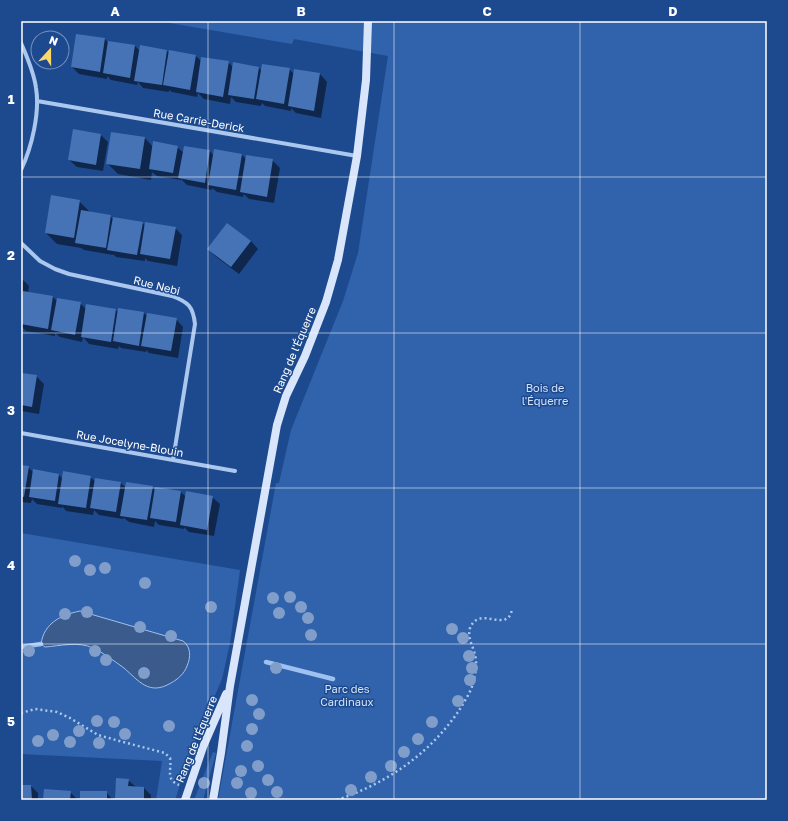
<svg xmlns="http://www.w3.org/2000/svg" width="788" height="821" font-family="'Golos Text',sans-serif">
<style>
.green{fill:#3163ac}
.water{fill:#3b5b8d;stroke:#9fc1ef}
.shadow{fill:#0007}
.lines{fill:none;stroke-linecap:round;stroke-linejoin:round}
.stream{stroke:#9fc1ef;stroke-width:4.5}
.building{fill:#4673b6}
.path{stroke:#acc7ed;stroke-width:2.5;stroke-dasharray:2 3;stroke-linecap:butt}
.street{stroke:#acc7ed;stroke-width:4}
.secondary{stroke:#d8e5fa;stroke-width:8}
.tree{fill:#809ec9}
.grid{fill:none;stroke:#fff;stroke-width:1;stroke-opacity:0.55}
.labels{text-anchor:middle;dominant-baseline:central;stroke-width:3;stroke-linejoin:round;paint-order:stroke}
.street-label{font-size:11px;fill:#fff;stroke:#1d4a8f}
.park-label{font-size:11px;fill:#d1e2f9;stroke:#1d4a8f}
.neatline{fill:none;stroke:#fff;stroke-width:1.5}
.grid-label{font-size:13px;text-anchor:middle;font-weight:bold;fill:#fff}
</style>
<rect width="100%" height="100%" fill="#1d4a8f"/>
<path class="green" d="M158,21H767V800H218L276,483H279L291,430L343,301L358,253L388,56L294,39L292,44Z
M21,533L240,570L230,643L222,679L191,751L175,800H156L162,761L21,754Z
M213,752L216,753L203,800H194Z"/>
<path class="water" d="M80,611L183,641C191,647 191,657 187,666C184,674 178,679 171,683C149,696 139,681 124,668C114,661 104,653 93,648C79,641 59,646 45,647L41,644C44,623 61,615 80,611Z"/>
<path class="shadow" d="M105,39L109,44V42L135,46L140,51H167L169,53L196,56L202,62H228L233,67L234,63L259,68L262,71L289,69L294,74L295,70L320,74L327,82L321,118L296,113L291,108V111L265,106L262,103L261,106L236,102L231,97L230,104L204,99L198,93L197,97L172,92L169,90V92L143,88L138,82L137,85L111,80L107,76V79L79,74L72,67Z
M101,135L108,142L103,171L77,167L69,160Z
M145,138L153,147H177L184,153L210,151L214,156L242,155L247,160H272L280,168L274,203L249,199L244,194L243,197L217,192L212,188V190L187,185L181,179V180L157,176L152,172L151,180L118,174L107,163Z
M79,201L90,212L110,216L113,219L142,223L146,226L175,228L182,235L177,266L148,261L145,258V261L116,257L113,254V255L84,250L81,248L57,244L46,233Z
M251,241L258,249L239,274L215,256L208,249Z
M21,278L29,286L28,293L53,297L58,302L80,303L86,309L87,305L116,310L118,312L119,309L144,313L147,316L176,319L183,327L178,358L149,353L146,350V352L121,348L119,346L118,349L89,344L83,337L82,342L60,337L55,333V336L26,331L21,326Z
M21,374L36,376L44,384L39,414L21,411Z
M21,466L28,467L34,473L59,475L63,479L90,477L96,482V479L121,483L126,488L152,487L156,491V488L181,492L186,497H212L220,504L214,536L189,532L184,527V529L159,525L155,521L154,527L129,522L124,518L123,519L99,515L94,510L93,515L66,511L62,506V508L37,504L32,499L31,503L21,502Z
M128,780L136,787L144,788L151,795V800H116Z
M21,786H31L38,793V800H21Z
M70,792L78,800H44Z
M106,792L113,800H81Z"/>
<g class="lines">
<path class="stream" d="M21,647L41,644
M266,662L333,679"/>
</g>
<path class="building" d="M76,34L105,38L100,72L71,67Z
M108,41L135,45L130,78L103,73Z
M140,45L167,50L162,85L134,81Z
M169,50L196,55L190,90L163,85Z
M201,57L229,61L223,97L196,92Z
M233,62L259,67L254,99L228,95Z
M262,64L290,68L284,104L256,99Z
M294,69L320,73L314,111L288,106Z
M73,129L101,134L96,165L68,160Z
M111,132L145,137L140,169L106,164Z
M153,141L178,146L173,173L149,169Z
M184,146L210,150L205,183L178,178Z
M214,149L242,154L236,190L208,185Z
M246,155L273,159L267,197L240,192Z
M51,195L80,200L74,238L45,233Z
M81,210L111,215L106,248L75,243Z
M113,217L143,222L137,255L107,250Z
M145,222L176,227L170,259L140,254Z
M227,223L251,241L231,267L207,249Z
M23,291L53,296L48,329L21,324V302Z
M57,298L81,302L75,335L51,330Z
M86,304L116,309L111,342L81,337Z
M118,308L144,312L139,346L113,341Z
M147,313L177,318L171,351L141,346Z
M21,373L37,375L32,407L21,405Z
M21,465L29,466L24,497L21,496Z
M33,469L59,474L55,501L29,497Z
M63,471L91,476L86,508L58,504Z
M95,478L121,482L116,512L90,508Z
M126,482L153,486L147,520L120,516Z
M155,487L181,491L176,522L150,518Z
M186,491L213,496L207,530L180,525Z
M116,778L129,779L128,786L144,787V800H115Z
M21,785H31L32,800H21Z
M44,789L71,791L70,800H43Z
M80,791H107V800H80Z"/>
<g class="lines">
<path class="path" d="M21,713L35,709L57,712L70,718L98,735L123,742L165,753L170,758C172,771 165,779 179,785
M337,800C387,783 428,755 458,712C464,702 472,691 474,679C476,671 477,663 475,655C473,646 466,635 471,626C481,606 508,634 512,609"/>
<path class="street" d="M21,43C27,57 34,72 36,88C40,112 32,147 21,170
M37,101L357,156
M21,243L40,261L55,269L69,274L172,296C188,302 193,306 195,324L173,460
M21,433L235,471"/>
<path class="secondary" d="M185,800L203,747L226,694
M213,800L221,753L230,686L277,425L286,396L305,356L326,302L338,260L357,156L366,80L368,21"/>
</g>
<g class="tree">
<circle cx="75" cy="561" r="6"/>
<circle cx="105" cy="568" r="6"/>
<circle cx="90" cy="570" r="6"/>
<circle cx="145" cy="583" r="6"/>
<circle cx="290" cy="597" r="6"/>
<circle cx="273" cy="598" r="6"/>
<circle cx="211" cy="607" r="6"/>
<circle cx="301" cy="607" r="6"/>
<circle cx="87" cy="612" r="6"/>
<circle cx="279" cy="613" r="6"/>
<circle cx="65" cy="614" r="6"/>
<circle cx="308" cy="618" r="6"/>
<circle cx="140" cy="627" r="6"/>
<circle cx="452" cy="629" r="6"/>
<circle cx="311" cy="635" r="6"/>
<circle cx="171" cy="636" r="6"/>
<circle cx="463" cy="638" r="6"/>
<circle cx="29" cy="651" r="6"/>
<circle cx="95" cy="651" r="6"/>
<circle cx="469" cy="656" r="6"/>
<circle cx="106" cy="660" r="6"/>
<circle cx="276" cy="668" r="6"/>
<circle cx="472" cy="668" r="6"/>
<circle cx="144" cy="673" r="6"/>
<circle cx="470" cy="680" r="6"/>
<circle cx="252" cy="700" r="6"/>
<circle cx="458" cy="701" r="6"/>
<circle cx="259" cy="714" r="6"/>
<circle cx="97" cy="721" r="6"/>
<circle cx="114" cy="722" r="6"/>
<circle cx="432" cy="722" r="6"/>
<circle cx="169" cy="726" r="6"/>
<circle cx="252" cy="729" r="6"/>
<circle cx="79" cy="731" r="6"/>
<circle cx="125" cy="734" r="6"/>
<circle cx="53" cy="735" r="6"/>
<circle cx="418" cy="739" r="6"/>
<circle cx="38" cy="741" r="6"/>
<circle cx="70" cy="742" r="6"/>
<circle cx="99" cy="743" r="6"/>
<circle cx="247" cy="746" r="6"/>
<circle cx="404" cy="752" r="6"/>
<circle cx="258" cy="766" r="6"/>
<circle cx="391" cy="766" r="6"/>
<circle cx="241" cy="771" r="6"/>
<circle cx="371" cy="777" r="6"/>
<circle cx="268" cy="780" r="6"/>
<circle cx="204" cy="783" r="6"/>
<circle cx="237" cy="783" r="6"/>
<circle cx="351" cy="790" r="6"/>
<circle cx="277" cy="792" r="6"/>
<circle cx="251" cy="793" r="6"/>
</g>
<path class="grid" d="M208,21V800M394,21V800M580,21V800M21,177H767M21,333H767M21,488H767M21,644H767"/>
<g class="labels">
<g class="street-label">
<text transform="translate(199 120) rotate(10)">Rue Carrie-Derick</text>
<text transform="translate(157 285) rotate(14)">Rue Nebi</text>
<text transform="translate(294 350) rotate(-67)">Rang de l'Équerre</text>
<text transform="translate(130 443) rotate(10)">Rue Jocelyne-Blouin</text>
<text transform="translate(196 739) rotate(-68)">Rang de l'Équerre</text>
</g>
<g class="park-label">
<text x="545" y="387">Bois de<tspan x="545" dy="13">l'Équerre</tspan></text>
<text x="347" y="688">Parc des<tspan x="347" dy="13">Cardinaux</tspan></text>
</g>
</g>
<rect width="788" height="821" fill="none" stroke="#1d4a8f" stroke-width="44"/>
<g transform="translate(50 50) rotate(21)"><circle r="19" fill="#1d4a8f" stroke="#7792bc"/>
<path d="M0-3L7 15L0 10L-7 15Z" fill="#fcd86b"/>
<text y="-6" font-size="11" font-weight="bold" text-anchor="middle" fill="#ffffff">N</text>
</g>
<rect x="22" y="22" width="744" height="777" class="neatline"/>
<g class="grid-label">
<text x="115" y="16">A</text>
<text x="301" y="16">B</text>
<text x="487" y="16">C</text>
<text x="673" y="16">D</text>
<text x="11" y="104">1</text>
<text x="11" y="260">2</text>
<text x="11" y="415">3</text>
<text x="11" y="570">4</text>
<text x="11" y="726">5</text>
</g>
</svg>
